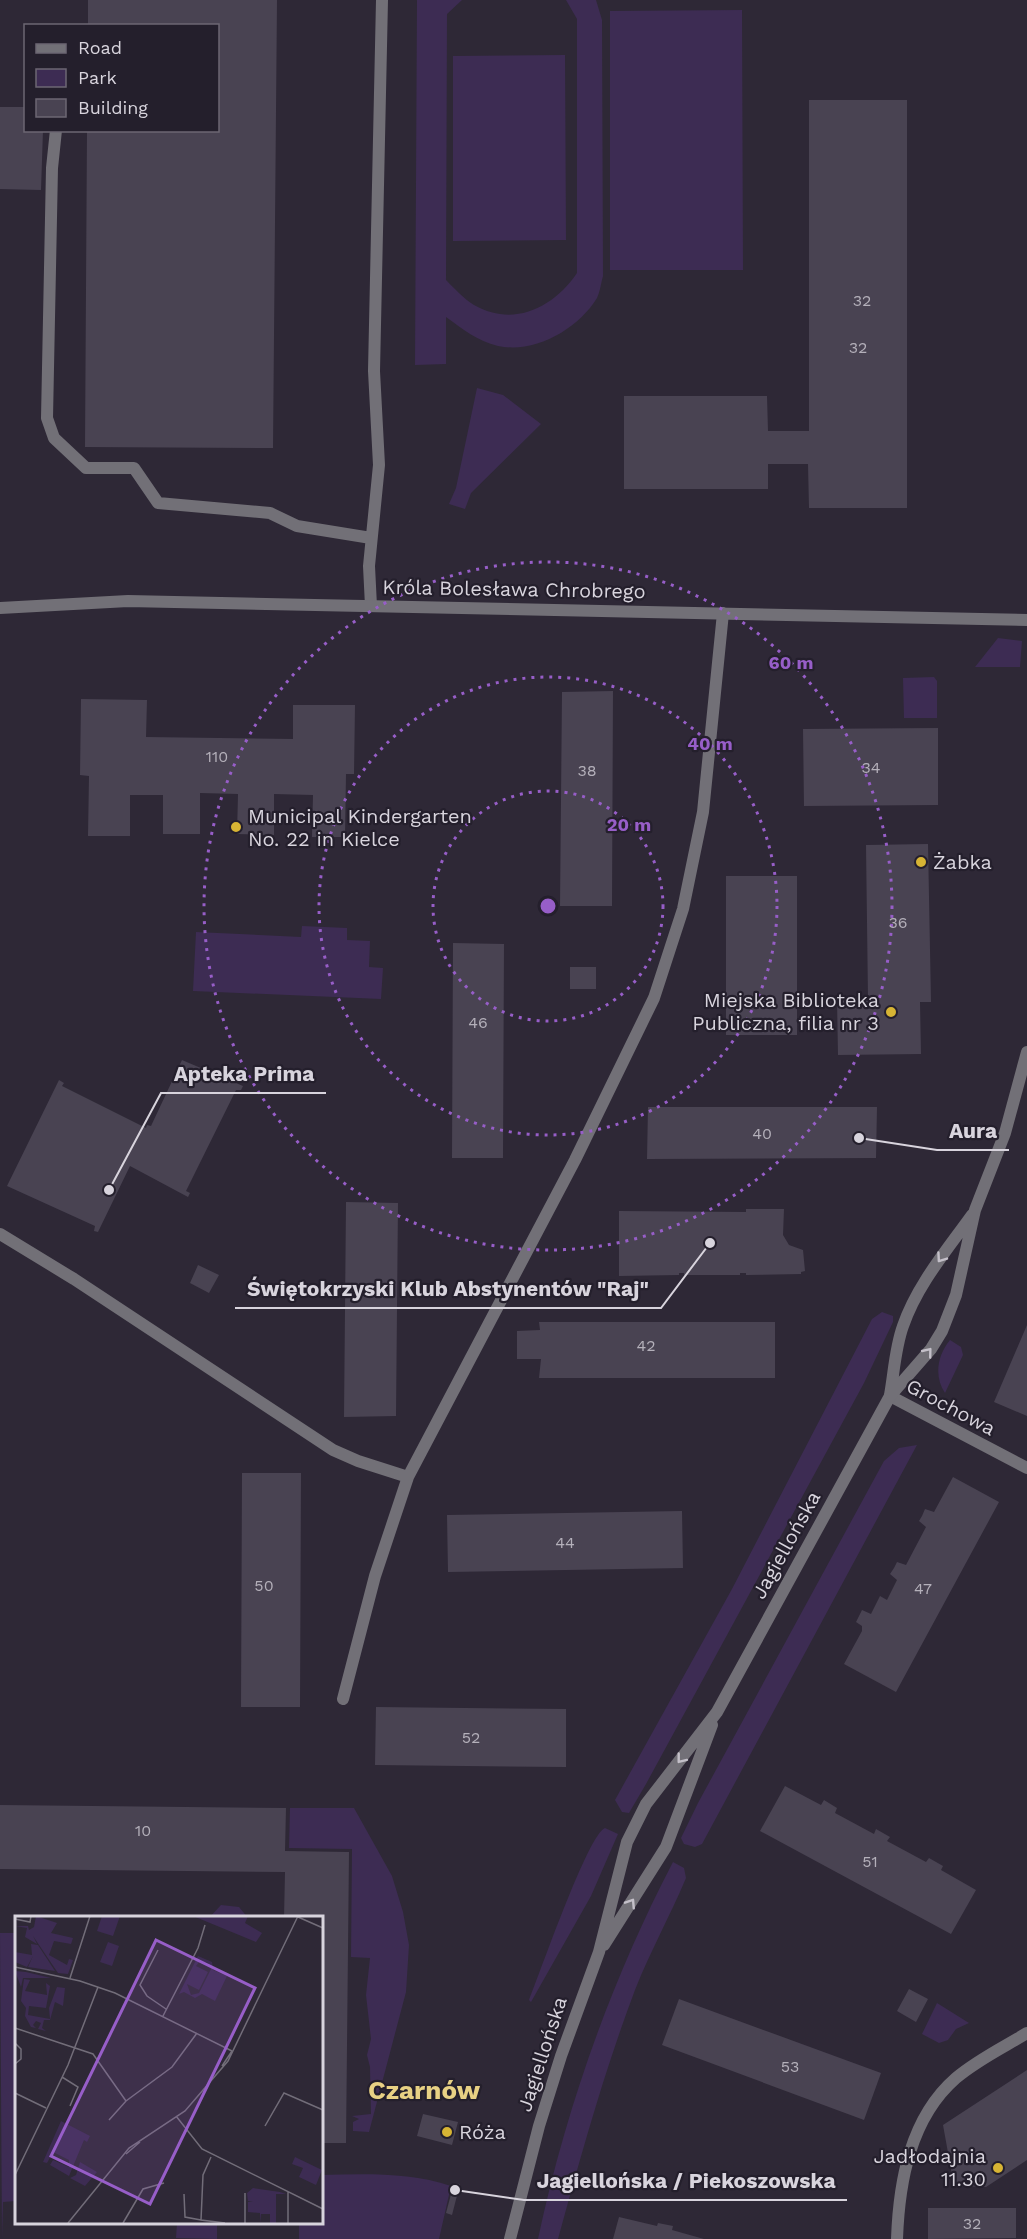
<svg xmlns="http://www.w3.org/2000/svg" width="1027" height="2239" font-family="'Work Sans',sans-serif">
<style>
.green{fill:#3d2c53}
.building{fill:#494352}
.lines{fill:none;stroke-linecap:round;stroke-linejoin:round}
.service{stroke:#727077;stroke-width:12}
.minor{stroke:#727077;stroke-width:12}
.tertiary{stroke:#727077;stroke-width:12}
.oneway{stroke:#c4c0c9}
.ring{fill:none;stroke:#975ec8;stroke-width:3;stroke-dasharray:3 6}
.poi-dot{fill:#d7b434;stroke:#241f2c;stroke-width:2}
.labels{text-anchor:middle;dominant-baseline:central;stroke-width:4.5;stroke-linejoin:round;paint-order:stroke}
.number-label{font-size:16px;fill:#b4b0ba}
.street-label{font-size:20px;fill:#d8d4dd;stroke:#241f2c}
.poi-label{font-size:20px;fill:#d8d4dd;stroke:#241f2c;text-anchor:start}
.district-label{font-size:26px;font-weight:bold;fill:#e8d184;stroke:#241f2c}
.inset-road{fill:none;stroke:#726d79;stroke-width:1.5}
.view{fill:#975ec8;fill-opacity:0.15;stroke:#975ec8;stroke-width:3}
.inset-edge{fill:none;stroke:#d8d4dd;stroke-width:3}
.centre{fill:#975ec8;stroke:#241f2c;stroke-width:3}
.ring-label{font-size:18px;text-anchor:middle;font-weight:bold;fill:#975ec8;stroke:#241f2c;stroke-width:4.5;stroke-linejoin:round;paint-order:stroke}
.leader{fill:none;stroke:#d8d4dd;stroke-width:2}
.callout-dot{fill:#d8d4dd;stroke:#241f2c;stroke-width:2}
.callout-label{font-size:21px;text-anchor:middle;font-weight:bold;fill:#d8d4dd;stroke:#241f2c;stroke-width:4.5;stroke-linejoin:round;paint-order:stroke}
</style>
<rect width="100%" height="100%" fill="#2e2836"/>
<path class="green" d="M417,0H462L447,14L446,280C454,288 464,299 474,305C514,328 554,307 577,273V19L566,0H596L602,20L603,276C601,283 600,292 597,298C578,329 535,354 498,346C477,341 463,329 446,317V364L415,365Z
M742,10L743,270H610V11Z
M565,55L566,240L453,241V56Z
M477,388L503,395L541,424L471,493L465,509L449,504L456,488Z
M998,638L1022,641L1020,667H975Z
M934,677L937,681V718H904L903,678Z
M302,926L347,928V940L370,941L369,967L383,968L381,999L193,991L196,932L301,937Z
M882,1312L893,1316V1322L864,1383L646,1784L629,1813L622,1812L615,1800L732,1589L872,1319Z
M950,1340L961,1347L963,1355L945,1393C934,1376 937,1356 950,1340Z
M917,1445L702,1844L695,1847L684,1844L681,1838L698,1803L884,1461L899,1448Z
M290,1808H354L392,1876L403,1912L409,1945L406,1992L369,2132L353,2131V2122L359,2119L352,2116L371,2114L370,2067L367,2055L371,2039L366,1995L370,1958L351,1957L352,1849L289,1848Z
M605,1828L618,1834L591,1896L531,2002L529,2000C539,1976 588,1834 605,1828Z
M673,1862L684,1868L686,1878C670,1916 650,1952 635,1990C604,2072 581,2155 558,2239H538C566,2108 611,1981 673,1862Z
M221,1905L239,1907L248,1918H209Z
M0,1933H16V2201L3,2202L2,2239Z
M937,2003L969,2023L956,2029L948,2040L939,2043L922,2034Z
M321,2175C364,2174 410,2172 451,2186L439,2239H299V2223L321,2222Z
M177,2223H217V2239L176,2238Z"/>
<path class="building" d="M88,0H277L273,448L85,447L87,130H218V26H88Z
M809,100H907V508H809L808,464H768V489H624V396H767L768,431H809Z
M0,107H26V130H43L41,190L0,189Z
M613,691L612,906H560L562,692Z
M81,699L147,700L146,737L293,739V705H355L354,774H346L345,837H312L313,795L274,794V835L237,834L238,794L200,793V834H163V795H130V836H88L89,776L80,775Z
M938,728V805L804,806L803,729Z
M928,844L931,1002H920L921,1054L838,1055L837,999H868L866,845Z
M726,876H797V1035H726Z
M453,943L504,944L503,1158H452Z
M570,967H596V989H570Z
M182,1060L243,1086L241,1090H236L186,1191L190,1193L188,1197L130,1166L98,1232L94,1231L95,1226L7,1186L59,1080L64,1083L62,1086L146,1128L147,1125L151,1126Z
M648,1107H877L876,1158L647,1159Z
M346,1202L398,1203L396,1416L344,1417Z
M746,1209H784L783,1235L789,1245L803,1250L805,1271L801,1272V1274L746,1275V1273H740V1275H684V1273H679V1275L619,1276V1211L746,1212Z
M198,1265L219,1275L209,1293L190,1283Z
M539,1322H775V1378H539L541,1359H517V1331L540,1330Z
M1027,1325V1416L994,1402Z
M242,1473H301L300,1707H241Z
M953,1477L999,1502L896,1692L844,1664L862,1631V1626L856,1622L862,1610L871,1614L880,1596L887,1600L897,1580L890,1574L894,1568L897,1562L906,1565L926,1527L919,1521L922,1516L925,1509L934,1512Z
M682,1511L683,1568L448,1572L447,1515Z
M376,1707L566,1709V1767L375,1765Z
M785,1786L821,1805L824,1800L837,1808L835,1813L874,1834L876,1829L890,1837L887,1841L926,1862L929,1858L943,1866L941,1870L976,1890L951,1934L760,1831Z
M0,1805L286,1808L285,1851L349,1852L346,2143H321V1918H284L285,1872L0,1869Z
M909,1989L928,1999L916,2022L897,2011Z
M679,1999L881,2073L864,2120L662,2045Z
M1027,2070V2160L986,2187L954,2186L943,2125Z
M423,2114L458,2122L452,2145L417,2136Z
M454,2183L460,2184L452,2215L446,2213Z
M928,2208H1016V2238L928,2239Z
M619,2217L657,2226L658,2223L673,2226L672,2230L704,2239H613Z"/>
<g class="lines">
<path class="service" d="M56,130L52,168L47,418L54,438L86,468H134L158,503L270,513L297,526L371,538
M371,606L369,566L379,465L374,371L382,0
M897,2239C899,2182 910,2118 956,2078C977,2060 1004,2047 1027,2033"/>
<path class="minor" d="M0,608L128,601L1027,620
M0,1234L74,1279L333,1450L358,1461L408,1477
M890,1396L1027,1468
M343,1699L375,1576L408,1477L575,1160L654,998L683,909L703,812L723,613"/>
<path class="tertiary" d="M890,1395C894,1373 895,1348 903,1326C917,1285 947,1250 972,1215
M604,1945L666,1847L712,1725
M510,2239L539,2126L561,2056L599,1952L627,1842L646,1804L717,1712L890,1396L931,1349L942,1331L956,1295L975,1210L1005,1133L1027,1052"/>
</g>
<defs><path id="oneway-chevron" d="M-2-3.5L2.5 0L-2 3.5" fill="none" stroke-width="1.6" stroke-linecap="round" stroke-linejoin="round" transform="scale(1.5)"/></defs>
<g class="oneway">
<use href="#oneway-chevron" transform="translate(941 1258) rotate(125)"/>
<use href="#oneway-chevron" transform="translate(928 1352) rotate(-51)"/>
<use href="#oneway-chevron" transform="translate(681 1759) rotate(128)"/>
<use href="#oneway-chevron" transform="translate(631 1903) rotate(-57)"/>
</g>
<g class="ring">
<circle cx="548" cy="906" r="115"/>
<circle cx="548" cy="906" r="229"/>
<circle cx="548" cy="906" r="344"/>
</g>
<g class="poi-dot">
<circle cx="236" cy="827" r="6"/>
<circle cx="921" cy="862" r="6"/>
<circle cx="891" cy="1012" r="6"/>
<circle cx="447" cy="2132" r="6"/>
<circle cx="998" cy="2168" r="6"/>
</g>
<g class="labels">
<g class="number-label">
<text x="862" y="300">32</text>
<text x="858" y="347">32</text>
<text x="217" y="756">110</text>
<text x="871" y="767">34</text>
<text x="587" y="770">38</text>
<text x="898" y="922">36</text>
<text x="478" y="1022">46</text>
<text x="762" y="1133">40</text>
<text x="646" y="1345">42</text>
<text x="565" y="1542">44</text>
<text x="264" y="1585">50</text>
<text x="923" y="1588">47</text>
<text x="471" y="1737">52</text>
<text x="143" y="1830">10</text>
<text x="870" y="1861">51</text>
<text x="790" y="2066">53</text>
<text x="972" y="2223">32</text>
</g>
<g class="street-label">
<text transform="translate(514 589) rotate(1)">Króla Bolesława Chrobrego</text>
<text transform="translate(951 1407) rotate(28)">Grochowa</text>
<text transform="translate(786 1545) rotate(-61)">Jagiellońska</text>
<text transform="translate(542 2054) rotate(-72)">Jagiellońska</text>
</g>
<g class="poi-label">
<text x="248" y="816">Municipal Kindergarten<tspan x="248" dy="23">No. 22 in Kielce</tspan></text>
<text x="933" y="862">Żabka</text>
<text x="879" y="1000" text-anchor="end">Miejska Biblioteka<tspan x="879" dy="23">Publiczna, filia nr 3</tspan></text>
<text x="459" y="2132">Róża</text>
<text x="986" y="2156" text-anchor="end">Jadłodajnia<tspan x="986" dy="23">11.30</tspan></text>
</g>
<g class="district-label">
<text x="424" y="2090">Czarnów</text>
</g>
</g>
<g transform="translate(15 1916)">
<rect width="308" height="308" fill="#2e2836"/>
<path d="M21,0L42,7L36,17L58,22L56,28L39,25L34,39L52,49L54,43L58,44L53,58L43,57L18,20L22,28L10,21L12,12L0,10H13L14,14L19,11ZM87,0H105L98,20L82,15ZM178,0H233L230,7L247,17L241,26ZM93,26L104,30L97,50L85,46ZM16,28L23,29L40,55L13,51L18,40L12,51L0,46V36L17,39ZM183,40L197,46L198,54L212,60L200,85L187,78L180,82L169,76L164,78ZM185,45L193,47L196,53L184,77L176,79L172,68L184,74L193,56L181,50ZM0,55L11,56L36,62H8L6,71ZM9,63L15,64L10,75L32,79L31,67L35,70L31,92L14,90L13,99L35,103L34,92L42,71L50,72L48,90L40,86L35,104H29L27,112L31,115L23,113L26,107L21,105L18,109L21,112L16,111L10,100L11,92L6,85ZM46,205L75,220L72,226L69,224L54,260L35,249L38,244L54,251V244L38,236L32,247L28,246ZM280,241L307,254L301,269L284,261L288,252L277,248ZM65,246L82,256L70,270L55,262L61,259ZM238,272L265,276L271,278H261V307H255V298H246L245,307V297L233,296V286L238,285H233L232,277Z" fill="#3d2c53" fill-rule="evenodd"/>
<path class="inset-road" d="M283,1L308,12M0,3L15,6L16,0M143,34L125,69L132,80L151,93M0,51L65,65L100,77L217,135M55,62L75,0M148,100L183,32L190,9M0,112L78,138L111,185M0,127L6,133V143L0,148M207,150L217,135M47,161L63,171L55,190M0,177L31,192M161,200L187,233L308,293M94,204L111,185L157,151L182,117M250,210L269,177L308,194M111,238L125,226M196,241L188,259L186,304L210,307M0,259L53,149L83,71M230,277V307M169,278L170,301L186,304M53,307L114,232L170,195L213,145L283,0M108,307L128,273L149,267M273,307V276"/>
<path class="view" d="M141,24L240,72L135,288L36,240Z"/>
<rect width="308" height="308" class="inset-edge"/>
</g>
<circle cx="548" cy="906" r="9" class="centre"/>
<g class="ring-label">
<text x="791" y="669">60 m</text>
<text x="710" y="750">40 m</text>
<text x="629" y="831">20 m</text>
</g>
<path class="leader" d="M109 1190L161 1093H326M859 1138L937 1150H1009M710 1243L661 1308H235M455 2190L524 2200H847"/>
<g class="callout-dot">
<circle cx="109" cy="1190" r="6"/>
<circle cx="859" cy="1138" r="6"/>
<circle cx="710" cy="1243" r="6"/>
<circle cx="455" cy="2190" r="6"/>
</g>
<g class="callout-label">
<text x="244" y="1081">Apteka Prima</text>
<text x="973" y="1138">Aura</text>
<text x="448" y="1296">Świętokrzyski Klub Abstynentów "Raj"</text>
<text x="686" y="2188">Jagiellońska / Piekoszowska</text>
</g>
<rect x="24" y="24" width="195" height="108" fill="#241f2c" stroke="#6c6773" stroke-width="1.5"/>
<rect x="36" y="44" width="30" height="9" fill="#727077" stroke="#6c6773" stroke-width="1.5"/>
<text x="78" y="54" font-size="18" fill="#d8d4dd">Road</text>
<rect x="36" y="69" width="30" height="18" fill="#3d2c53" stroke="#6c6773" stroke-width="1.5"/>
<text x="78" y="84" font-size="18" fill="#d8d4dd">Park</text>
<rect x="36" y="99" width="30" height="18" fill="#494352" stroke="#6c6773" stroke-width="1.5"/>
<text x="78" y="114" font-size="18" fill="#d8d4dd">Building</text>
</svg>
